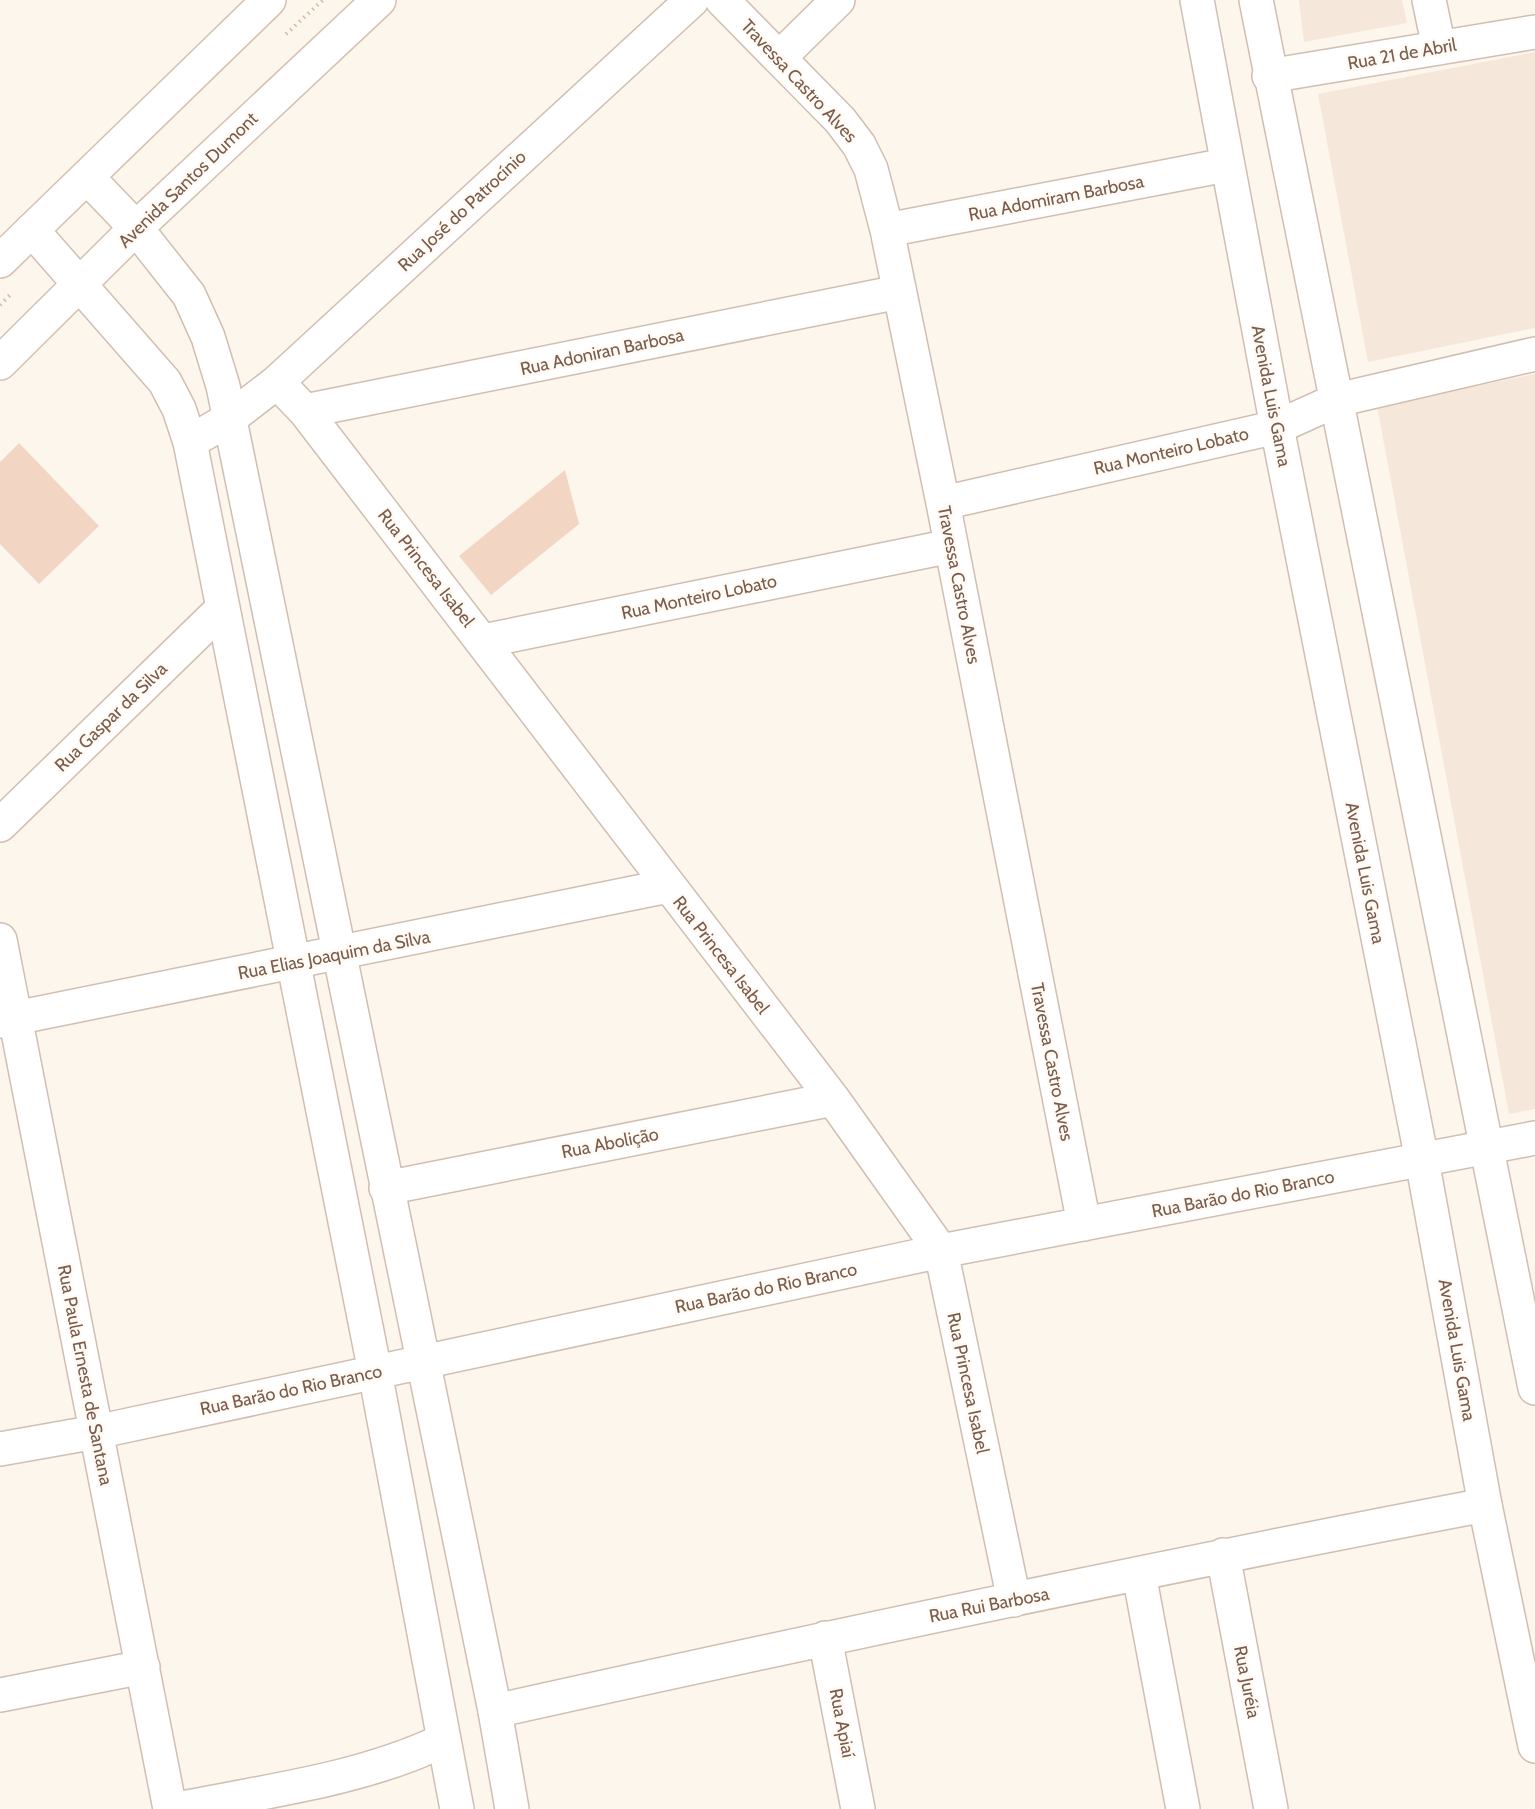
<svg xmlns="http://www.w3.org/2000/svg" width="1535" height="1809" font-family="Cabin,sans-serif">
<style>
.residential{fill:#f5e8da}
.building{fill:#f3d5c3}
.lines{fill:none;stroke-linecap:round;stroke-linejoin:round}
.minor-casing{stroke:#d1beb0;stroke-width:36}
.tertiary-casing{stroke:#d1beb0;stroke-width:36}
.secondary-casing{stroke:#d6c0b0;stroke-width:36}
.path{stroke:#d9b8a5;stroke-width:4;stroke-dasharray:1.5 4.5;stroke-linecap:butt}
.minor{stroke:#fff;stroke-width:33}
.tertiary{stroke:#fff;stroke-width:33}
.secondary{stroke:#fff;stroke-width:33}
.labels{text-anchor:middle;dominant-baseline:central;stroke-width:5;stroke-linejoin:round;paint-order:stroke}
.street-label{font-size:18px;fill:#7a5c4d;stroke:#fffaf3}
</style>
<rect width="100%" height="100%" fill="#fdf6ec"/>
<path class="residential" d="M1299,0H1402L1407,23L1304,42Z
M1535,52V328L1368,362L1318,94Z
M1535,374V1109L1509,1114L1377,406Z"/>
<path class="building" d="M19,443L99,526L39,584L0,544V462Z
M565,470L579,524L491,595L459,556Z"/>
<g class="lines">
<g class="minor-casing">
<path id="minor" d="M722,0L840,120L859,145L871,169L887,230L943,503L1084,1224
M1429,0L1439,48
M779,58L838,0
M1269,76L1535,32
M887,230L1226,165
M277,382L305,411L833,1099L941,1251L1014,1600
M305,411L899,292
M190,442L229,419L277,382L692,0
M943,503L1277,427L1337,400L1535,354
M483,641L951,546
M0,825L222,609
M0,940L170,1809
M0,1021L668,886
M386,1188L833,1099
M0,1449L96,1432L941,1251L1535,1138
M1223,1555L1271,1809
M1139,1574L1183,1809
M825,1638L858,1809
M0,1695L143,1667
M495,1711C824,1638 1154,1568 1485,1505
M177,1809C266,1791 360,1780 442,1741"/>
</g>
<g class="tertiary-casing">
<path id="tertiary" d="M1197,0L1277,427L1422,1160L1485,1505L1535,1746
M1256,0L1535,1388
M87,177L136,228L189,295L208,337L223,386L495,1711L512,1809
M32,230L165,382L179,409L190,442L375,1372L457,1809"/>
</g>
<g class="secondary-casing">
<path id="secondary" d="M0,261L269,0
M0,363L136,228L379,0"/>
</g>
<path class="path" d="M286,34L323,0
M0,305L12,293"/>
<use href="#minor" class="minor"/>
<use href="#tertiary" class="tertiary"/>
<use href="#secondary" class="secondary"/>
</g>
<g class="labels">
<g class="street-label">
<text transform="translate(1402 54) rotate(-10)">Rua 21 de Abril</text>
<text transform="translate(799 81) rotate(47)">Travessa Castro Alves</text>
<text transform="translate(188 180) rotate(-44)">Avenida Santos Dumont</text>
<text transform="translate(1056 198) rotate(-11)">Rua Adomiram Barbosa</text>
<text transform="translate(462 211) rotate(-43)">Rua José do Patrocínio</text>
<text transform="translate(602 352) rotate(-12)">Rua Adoniran Barbosa</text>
<text transform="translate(1271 396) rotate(79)">Avenida Luis Gama</text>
<text transform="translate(1171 451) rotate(-13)">Rua Monteiro Lobato</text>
<text transform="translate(426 568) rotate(52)">Rua Princesa Isabel</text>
<text transform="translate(959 585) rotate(79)">Travessa Castro Alves</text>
<text transform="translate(699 597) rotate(-12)">Rua Monteiro Lobato</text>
<text transform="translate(111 717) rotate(-44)">Rua Gaspar da Silva</text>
<text transform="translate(1365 873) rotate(79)">Avenida Luis Gama</text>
<text transform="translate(334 955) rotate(-11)">Rua Elias Joaquim da Silva</text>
<text transform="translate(721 955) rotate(52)">Rua Princesa Isabel</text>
<text transform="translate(1052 1062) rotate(79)">Travessa Castro Alves</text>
<text transform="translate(610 1143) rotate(-11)">Rua Abolição</text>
<text transform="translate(1243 1194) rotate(-11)">Rua Barão do Rio Branco</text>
<text transform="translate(766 1288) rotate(-12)">Rua Barão do Rio Branco</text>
<text transform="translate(1457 1350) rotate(80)">Avenida Luis Gama</text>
<text transform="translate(85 1375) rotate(79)">Rua Paula Ernesta de Santana</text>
<text transform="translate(968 1383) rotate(78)">Rua Princesa Isabel</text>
<text transform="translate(291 1390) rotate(-12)">Rua Barão do Rio Branco</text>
<text transform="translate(989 1605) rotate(-11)">Rua Rui Barbosa</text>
<text transform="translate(1247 1682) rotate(79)">Rua Juréia</text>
<text transform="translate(842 1723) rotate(79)">Rua Apiaí</text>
</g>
</g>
</svg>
